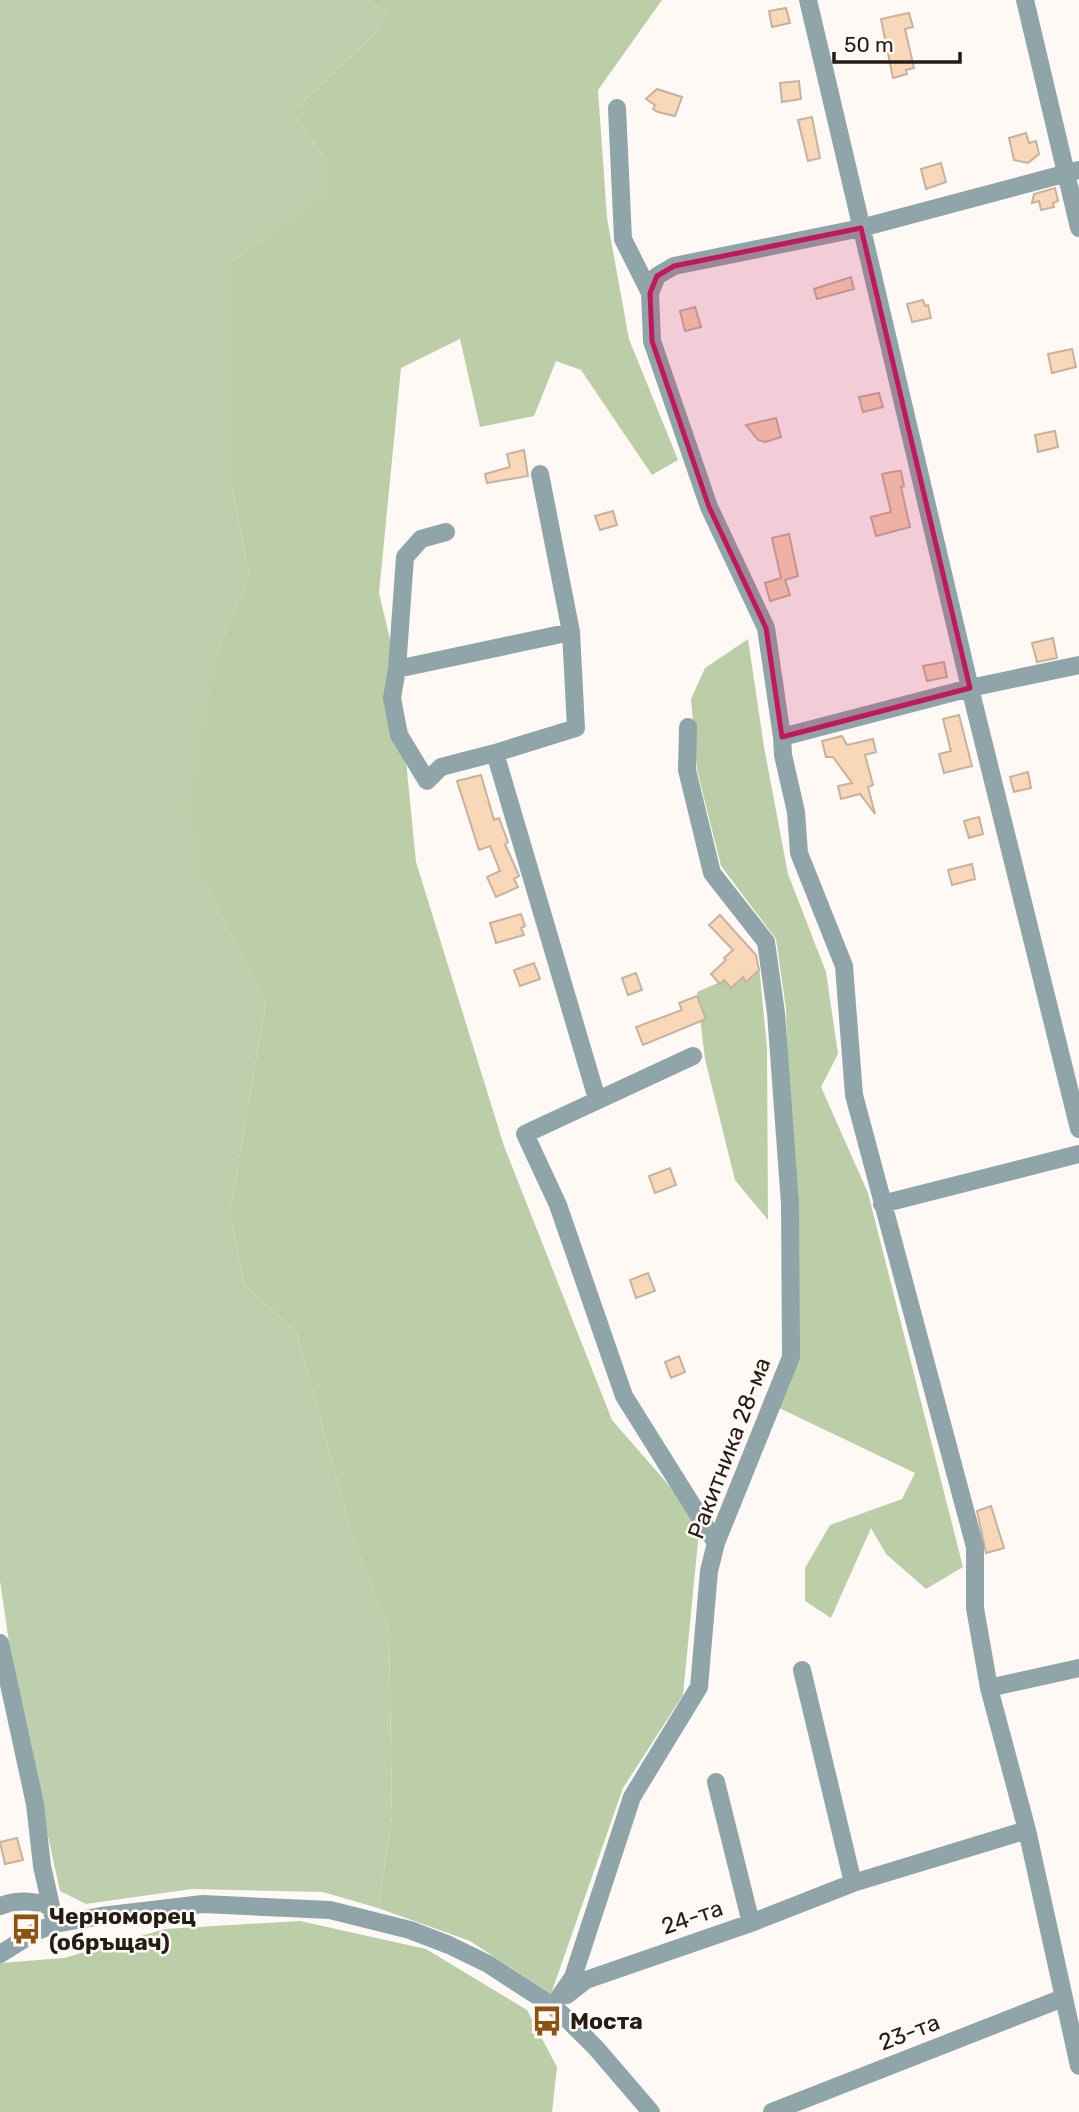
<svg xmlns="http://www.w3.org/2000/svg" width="1079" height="2112" font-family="Rubik,sans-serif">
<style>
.green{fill:#becfad}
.forest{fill:#bbcea8}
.building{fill:#f9d7b9;stroke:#c8b29e;stroke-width:2}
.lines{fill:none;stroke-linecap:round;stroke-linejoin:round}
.street{stroke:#8fa5a9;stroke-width:18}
.marked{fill:#c2185b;fill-opacity:0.2;stroke:#c2185b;stroke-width:5;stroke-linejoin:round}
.labels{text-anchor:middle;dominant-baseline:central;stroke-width:5;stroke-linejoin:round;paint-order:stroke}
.street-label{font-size:23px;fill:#241c15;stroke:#fef9f5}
.poi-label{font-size:23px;font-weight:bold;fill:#241c15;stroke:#fef9f5;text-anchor:start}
</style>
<rect width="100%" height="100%" fill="#fef9f5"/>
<path class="green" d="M0,0H366L387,11L377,32L292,112L327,161V197L232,261V486L249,576L216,656L204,882L266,1002L230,1212L244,1284L297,1333L351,1532L389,1631L392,1817L378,1908L323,1892L192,1889L86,1904L60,1891L16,1691L0,1581Z"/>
<path class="forest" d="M366,0H662L598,90L607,218L629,339L678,460L652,475L581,370L556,361L534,416L480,427L460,339L401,368L379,593L397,669L416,862L504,1146L612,1420L700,1521L683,1695L623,1788L551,1994L470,1941L378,1908L392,1817L389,1631L351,1532L297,1333L244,1284L230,1212L266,1002L204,882L190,806L216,656L249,576L232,486V261L327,196V161L292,112L377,32L387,11Z
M748,639L764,747L788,874L826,972L838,1054L821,1087L868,1193L963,1567L926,1589L886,1554L871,1528L831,1618L805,1601V1568L830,1525L902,1499L915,1473L775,1406L794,1358L786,1009L776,939L721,866L697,770L691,699L705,668Z
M759,965L767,1048L768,1220L735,1180L705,1059L697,992Z
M300,1921L426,1949L527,2010L557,2067L552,2112H0V1963L64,1958L165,1929Z"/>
<path class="building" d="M786,8L790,23L772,27L769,11Z
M909,13L913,27L905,29L914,68L906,70L907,74L893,78L881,19Z
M799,81L801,99L782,102L780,83Z
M657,89L682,97L675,116L658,112L653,109L655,105L646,99Z
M812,117L820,158L808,161L798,120Z
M1026,133L1029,143L1036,141L1039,154L1028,163L1014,160L1009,138Z
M941,163L946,182L926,189L921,169Z
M1055,188L1058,201L1053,203L1054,207L1041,210L1039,201L1032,203L1034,194Z
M851,277L854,289L817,299L814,289Z
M923,300L925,306L928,305L931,318L912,322L907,304Z
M695,307L701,327L685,331L680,311Z
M1072,349L1076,367L1052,373L1048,354Z
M879,393L883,407L863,412L859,397Z
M776,418L781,437L765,442L758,440L746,425Z
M1055,431L1058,447L1038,452L1035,435Z
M524,450L528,476L487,483L485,474L510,467L507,454Z
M897,471H901L904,486L901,487L910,527L876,536L871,517L891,512L882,474Z
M613,511L617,525L600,530L595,516Z
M789,534L798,576L785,580L790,595L770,601L765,583L781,578L772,538Z
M1053,638L1057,658L1037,662L1032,643Z
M944,662L947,677L927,681L923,666Z
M959,715L972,766L944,773L939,754L951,751L943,719Z
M842,736L847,745L873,739L876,752L865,755L873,785L868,787L875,814L860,794L841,799L838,786L852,783L833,757H826L822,741Z
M1028,772L1031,788L1014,792L1010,777Z
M481,775L494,820L499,818L508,842L505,844L519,876L514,879L518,887L496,897L487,877L500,871L490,846L479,850L457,781Z
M979,817L983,834L969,838L964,821Z
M972,864L975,879L952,885L948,870Z
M521,914L525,926L521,928L524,935L496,943L490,923Z
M720,915L756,955L759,970L746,982L743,977L731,988L724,980L720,984L711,974L726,960L724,958L733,950L709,925Z
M534,963L540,979L520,986L514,970Z
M636,973L642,990L628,995L622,978Z
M697,996L706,1019L643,1045L636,1027L682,1010L679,1003Z
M670,1168L676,1185L655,1193L649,1176Z
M648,1273L655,1291L636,1298L630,1280Z
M679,1356L685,1372L671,1378L665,1362Z
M991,1506L1004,1548L986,1553L977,1511Z
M17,1838L23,1860L5,1864L0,1842Z"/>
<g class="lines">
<path class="street" d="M808,0L970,688L1079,1129
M1025,0L1079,228
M617,108L623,239L650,293L652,341L709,507L766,628L782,737L783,755L796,812L799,853L844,966L854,1095L975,1547V1608L989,1688L1027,1830L1079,2066
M650,293L657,276L674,266L861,228L1079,170
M540,474L571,632L576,728L495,753L597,1099
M397,669L405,557L421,539L446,532
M782,737L970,688L1079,665
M495,753L441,767L427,781L399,735L392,698L397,669L571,632
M693,1056L525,1134L558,1205L624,1396L716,1543
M882,1204L1079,1154
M0,1643L35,1804L42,1866L55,1924
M802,1670L853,1883
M989,1688L1079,1668
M716,1782L751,1923
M0,1906C18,1899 33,1901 51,1906
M0,1954L37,1931L55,1924L101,1916L203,1904L330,1910L410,1930L449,1945L488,1964L553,2006L567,2019L596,2048L651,2112
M567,1995L586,1980L751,1923L853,1883L1027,1830
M553,2006L573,1977L632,1797L699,1687L709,1571L716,1543L791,1357L790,1204L776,1013L766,942L712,873L687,770L688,727
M772,2112L1063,1998"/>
</g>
<path class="marked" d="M861,228L970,688L782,737L766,628L709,507L652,341L650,293L657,276L674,266Z"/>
<defs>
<g id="bus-bare" transform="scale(2.415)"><path d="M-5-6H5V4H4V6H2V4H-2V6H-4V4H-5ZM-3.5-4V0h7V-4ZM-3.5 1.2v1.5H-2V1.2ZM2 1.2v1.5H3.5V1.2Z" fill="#8e5211" stroke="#fef9f5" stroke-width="2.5" paint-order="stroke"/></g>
</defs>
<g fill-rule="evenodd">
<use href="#bus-bare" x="26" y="1929"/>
<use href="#bus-bare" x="547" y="2021"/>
</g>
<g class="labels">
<g class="street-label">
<text transform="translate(729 1448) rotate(-69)">Ракитника 28-ма</text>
<text transform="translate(692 1917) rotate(-19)">24-та</text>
<text transform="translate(909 2032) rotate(-21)">23-та</text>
</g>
<g class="poi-label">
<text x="49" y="1916">Черноморец<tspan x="49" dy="26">(обръщач)</tspan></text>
<text x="570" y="2021">Моста</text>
</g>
</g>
<path d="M834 52v10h126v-10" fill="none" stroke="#241c15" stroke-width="3.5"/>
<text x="844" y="52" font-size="21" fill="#241c15" stroke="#fef9f5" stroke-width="5" paint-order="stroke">50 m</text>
</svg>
